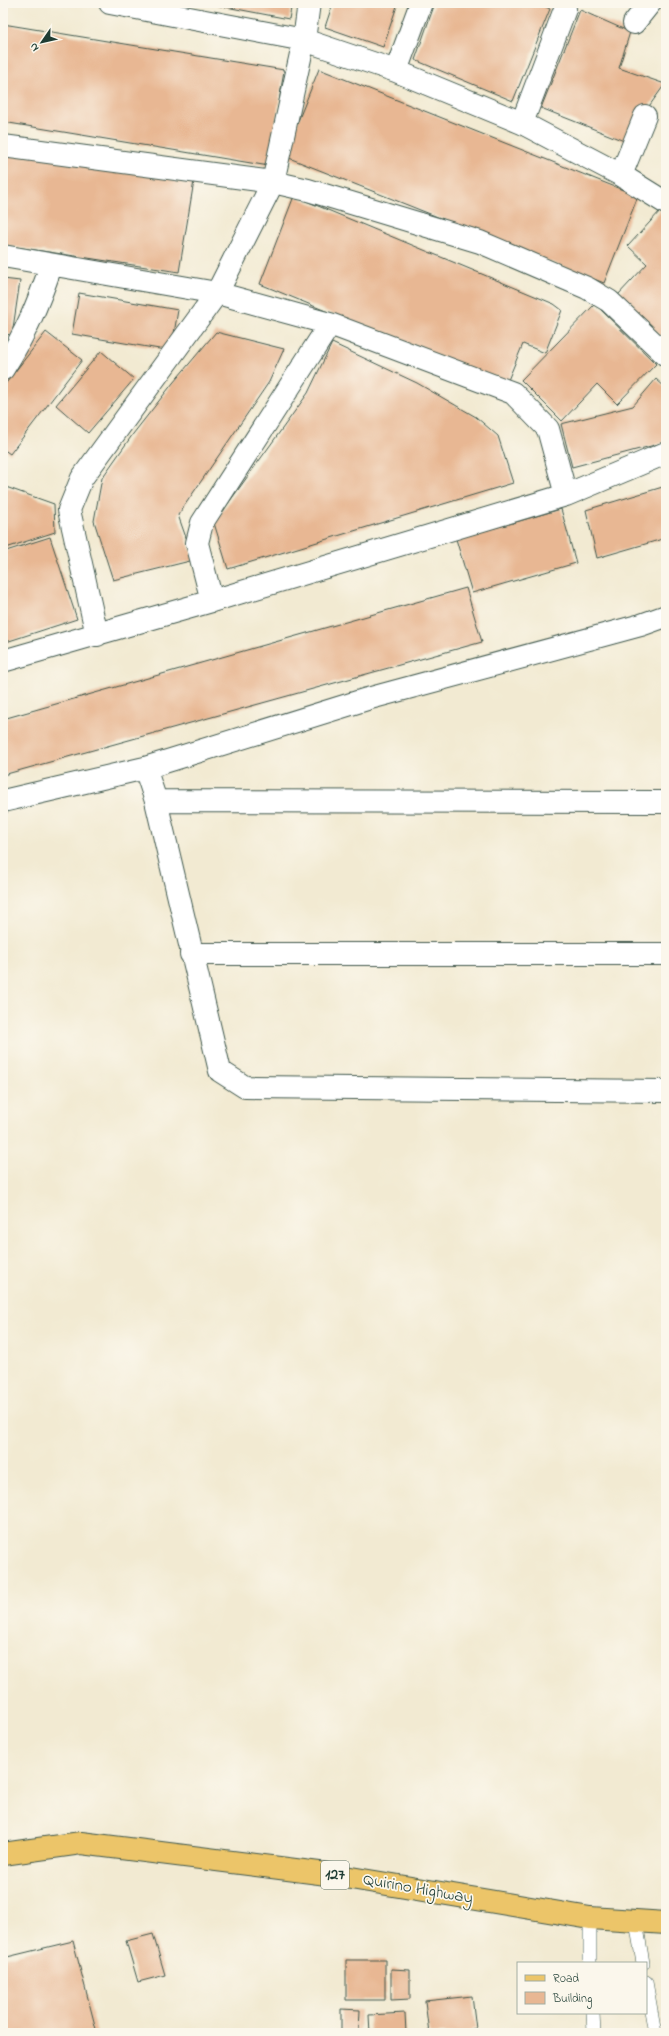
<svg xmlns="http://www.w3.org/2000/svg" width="669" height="2036" font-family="'Indie Flower',sans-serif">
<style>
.building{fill:#e8b793}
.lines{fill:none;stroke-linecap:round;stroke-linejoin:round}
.lane-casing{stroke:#3f574c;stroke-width:14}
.street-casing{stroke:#3f574c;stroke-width:24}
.primary-casing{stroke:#3f574c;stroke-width:24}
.lane{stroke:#fff;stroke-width:13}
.street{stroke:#fff;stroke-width:22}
.primary{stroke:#ecc569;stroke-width:22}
.labels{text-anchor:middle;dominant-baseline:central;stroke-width:3.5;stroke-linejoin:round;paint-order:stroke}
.shield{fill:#fbf7ec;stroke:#61756b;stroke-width:1}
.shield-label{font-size:16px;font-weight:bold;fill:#1f3d34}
.street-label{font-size:17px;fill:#1f3d34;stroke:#fbf7ec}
</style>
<rect width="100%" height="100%" fill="#fbf7ec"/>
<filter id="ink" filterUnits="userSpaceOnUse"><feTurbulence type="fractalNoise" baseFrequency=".025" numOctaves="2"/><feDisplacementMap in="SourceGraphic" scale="8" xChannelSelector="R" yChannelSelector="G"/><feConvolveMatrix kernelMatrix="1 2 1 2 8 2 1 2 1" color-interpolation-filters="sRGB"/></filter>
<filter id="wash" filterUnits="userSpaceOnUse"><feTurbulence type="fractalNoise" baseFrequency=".012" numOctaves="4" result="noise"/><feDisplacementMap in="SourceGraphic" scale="16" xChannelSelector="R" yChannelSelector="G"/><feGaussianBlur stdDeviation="0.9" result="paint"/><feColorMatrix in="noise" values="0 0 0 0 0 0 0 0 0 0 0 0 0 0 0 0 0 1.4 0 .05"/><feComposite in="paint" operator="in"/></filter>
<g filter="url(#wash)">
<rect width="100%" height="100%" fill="#f2ead2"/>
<g id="blocks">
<path class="building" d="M205,3H292L289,19Z
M333,3H398L383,47L325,27Z
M435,3H538L550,9L513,101L415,60Z
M580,10L630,32L619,68L665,84L624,141L541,108Z
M3,24L284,70L269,166L3,122Z
M319,69L638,196L604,283L284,156Z
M3,151L194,181L179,272L3,245Z
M294,196L554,304L562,310L545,353L523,344L506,385L260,284Z
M661,210L666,215V341L617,296L647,264L628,246Z
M3,279L20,281L12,335L3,334Z
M79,293L178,310L171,351L72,334Z
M595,304L656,364L617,404L597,384L562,421L521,380Z
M46,332L82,360L10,454L3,449V387Z
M216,332L284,349L269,382L178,515L194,560L113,580L94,521L102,478L133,434L173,383Z
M332,343L417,383L476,417L498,436L513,483L228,569L214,523L308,393Z
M101,351L134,379L88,433L56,405Z
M656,379L666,388V442L572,467L561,424L633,406Z
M3,486L54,504L55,532L3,549Z
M666,486V538L597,558L586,510Z
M561,509L576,563L472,593L456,539Z
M50,537L77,619L3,643V552Z
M466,588L482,642L3,775V719Z
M153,1934L165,1975L138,1982L126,1941Z
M73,1941L97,2033H3V1958Z
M346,1960H385V2000H346Z
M391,1969L410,1970V1999L391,2000Z
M472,1996L476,2029H472V2033H429L425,2001Z
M341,2009L360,2010L359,2031H341Z
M405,2013L406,2033H370L369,2015Z"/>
</g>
</g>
<g filter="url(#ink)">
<use href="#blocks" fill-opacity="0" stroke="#3f574c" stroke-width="1"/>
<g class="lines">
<g class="lane-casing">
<path id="lane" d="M590,1918V1963
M636,1922L643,1963
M646,1982L655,2033
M593,2013L594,2033"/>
</g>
<g class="street-casing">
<path id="street" d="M110,3L304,40L396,71L522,123L621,175L666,203
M634,23L650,3
M396,71L421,3
M522,123L565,9
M3,146L273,182L308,190L480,242L587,288L609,301L666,355
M621,175L645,116
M3,256L217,293L330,324L513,393L548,429L566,495
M3,369C25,335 38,304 51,266
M212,601L197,543L202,523L330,324
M97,635L69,510L82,478L217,293L273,182L304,40L309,3
M3,661L212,601L566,495L666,453
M145,768L156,801L220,1071L245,1087L666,1091
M3,801L145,768L367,699L641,625L666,616
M156,801L666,802
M191,954H666"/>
</g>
<g class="primary-casing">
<path id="primary" d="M3,1854L81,1843L327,1874L590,1918L666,1923"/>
</g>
<use href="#lane" class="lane"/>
<use href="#street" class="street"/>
<use href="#primary" class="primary"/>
</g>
</g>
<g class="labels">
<rect class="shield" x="321" y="1861" width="28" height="28" rx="3"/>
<g class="shield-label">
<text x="335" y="1875">127</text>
</g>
<g class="street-label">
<text transform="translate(418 1889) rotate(10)">Quirino Highway</text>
</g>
</g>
<rect width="669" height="2036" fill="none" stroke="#fbf7ec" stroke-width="16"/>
<rect x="517" y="1962" width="130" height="52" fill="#fbf7ec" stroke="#a3ada2"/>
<rect x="525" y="1975" width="20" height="6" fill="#ecc569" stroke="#a3ada2"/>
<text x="553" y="1982" font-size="12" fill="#1f3d34">Road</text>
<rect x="525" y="1992" width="20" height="12" fill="#e8b793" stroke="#a3ada2"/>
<text x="553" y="2002" font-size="12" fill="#1f3d34">Building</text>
<g transform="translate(42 42) rotate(236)" stroke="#fbf7ec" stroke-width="3" paint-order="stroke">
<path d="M0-3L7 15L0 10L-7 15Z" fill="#1f3d34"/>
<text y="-6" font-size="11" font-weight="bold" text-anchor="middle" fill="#1f3d34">N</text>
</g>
</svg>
